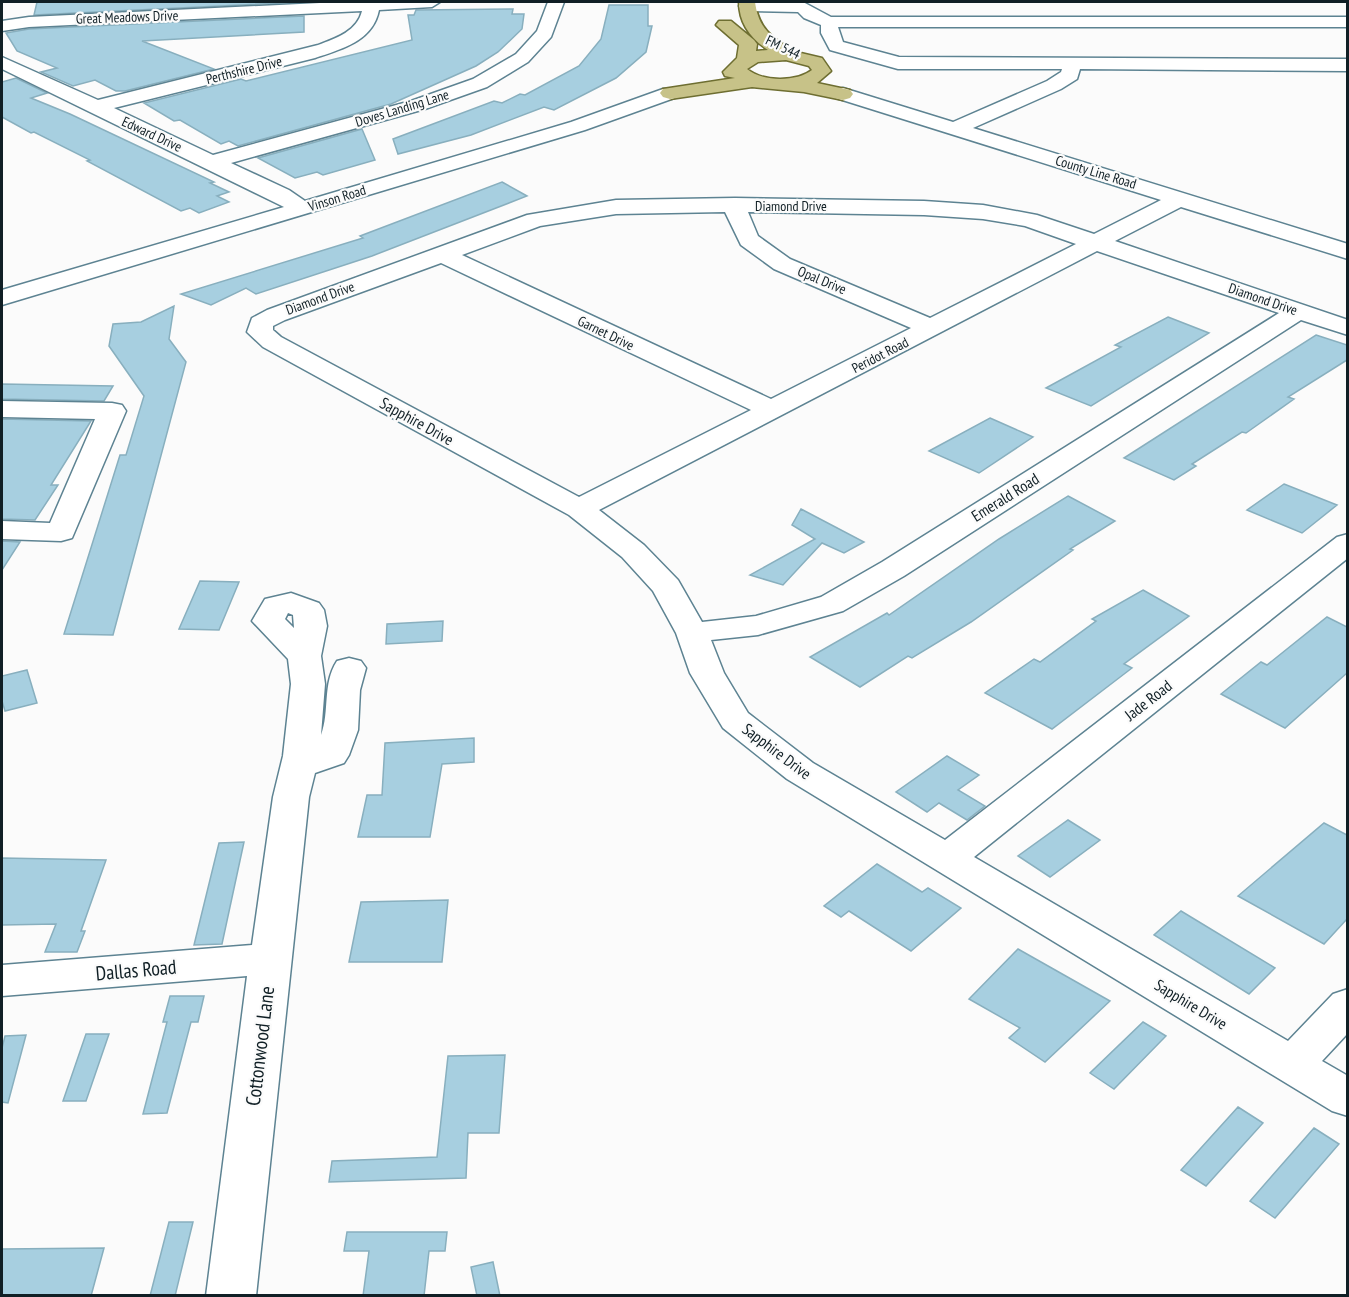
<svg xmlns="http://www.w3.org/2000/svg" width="1349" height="1297" font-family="'PT Sans Narrow',sans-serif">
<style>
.building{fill:#a7cfe0;stroke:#88afbe;stroke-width:1.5}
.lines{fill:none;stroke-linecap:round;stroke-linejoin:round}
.minor-casing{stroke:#5d8392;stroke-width:3}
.major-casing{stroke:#6e6e31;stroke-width:3}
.minor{fill:#fff;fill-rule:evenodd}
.major{fill:#c7c288;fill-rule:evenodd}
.labels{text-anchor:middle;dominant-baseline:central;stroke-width:4.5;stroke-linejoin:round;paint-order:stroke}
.far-street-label{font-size:14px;fill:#101f25;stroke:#fbfbfb}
.street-label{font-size:16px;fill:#101f25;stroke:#fbfbfb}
.near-street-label{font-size:20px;fill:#101f25;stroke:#fbfbfb}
</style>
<rect width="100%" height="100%" fill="#fbfbfb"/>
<path class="building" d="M37,2H303L34,15Z
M609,5H648V26H652L646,52L616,78L554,110L544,107L471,135L398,154L393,139L494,101L502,103L520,94L525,95L579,66L601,39Z
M513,9L512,14H524L522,29L498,52L476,66L391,104L238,146L229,141L221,144L180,120L174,121L144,103L241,79L246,81L412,40L408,15H414L416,10Z
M304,16V32L142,41L214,69L125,91H116L95,80L73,86L41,72L57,68L17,51L6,33L29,29Z
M16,78L47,93L31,98L70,114L214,182L210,183L229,192L217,196L229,202L199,213L190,208L181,211L87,161L90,160L34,132L31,133L2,117V82Z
M362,129L375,160L323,175L317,172L295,178L258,158Z
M502,182L527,196L372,256L256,294L246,288L211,305L181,294L363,238L360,236Z
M174,306L169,339L186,362L113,635L64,634L120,455H126L144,396L109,346L113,324L141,322Z
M1168,317L1209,333L1091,406L1046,388L1121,347L1115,345Z
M1316,335L1347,345V360L1288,397L1294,399L1246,433L1242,432L1192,464L1196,466L1174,480L1124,458Z
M2,384L113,386L104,401L2,399Z
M990,418L1033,437L979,473L929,451Z
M2,419L91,421L51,485H58L35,520L2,519Z
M1284,484L1337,505L1302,533L1247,510Z
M1068,496L1115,521L1070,549L1073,550L971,622L912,658L908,656L860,687L810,657L887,613L889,615L999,539Z
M801,509L864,542L844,553L822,543L783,585L750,575L815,539L792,525Z
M2,541L20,542L2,570Z
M200,581L239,582L219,630L179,629Z
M1143,590L1189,616L1124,664L1132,668L1052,729L985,693L1034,659L1040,662L1096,621L1092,619Z
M1327,617L1347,627V673L1285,728L1221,694L1261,662L1267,665Z
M443,621L442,641L386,644L387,624Z
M27,670L37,703L5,711L2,701V676Z
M474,738V762L442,764L430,837H358L367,795H382L385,743Z
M947,756L979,775L958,790L985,806L967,820L939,803L927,812L896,792Z
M1068,820L1100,840L1050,877L1018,856Z
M1324,823L1347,835V919L1324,944L1238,896Z
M244,842L222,944L194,945L219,843Z
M2,858L106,860L81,931H85L77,952H45L56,924L2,925Z
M877,864L922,892L928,888L961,908L911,951L849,911L841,917L824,906Z
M448,900L442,962H349L361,902Z
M1181,911L1275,968L1249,994L1154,935Z
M1018,949L1110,1001L1045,1062L1009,1038L1020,1028L969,999Z
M170,996H204L198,1022H191L167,1113L143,1114L167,1022H163Z
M1143,1022L1166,1036L1114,1089L1090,1073Z
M86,1034H109L86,1101H63Z
M26,1035L8,1103L2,1102V1048L5,1036Z
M505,1055L499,1133H468L466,1178L329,1182L332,1161L437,1157L448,1056Z
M1238,1107L1263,1123L1206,1186L1181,1170Z
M1314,1128L1339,1144L1275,1218L1250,1201Z
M169,1222H193L175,1296H150Z
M347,1232H447L445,1251H429L424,1296H363L369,1251H344Z
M104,1248L91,1296H2V1249Z
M493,1262L500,1296H477L471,1267Z"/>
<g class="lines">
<g class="minor-casing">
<path id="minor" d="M340,2H440L432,7L379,10C373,41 342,49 315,58L114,108L213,155L411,101L473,79L516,54L537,31L548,2H564L551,37L528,62L487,87L425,109L231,163L289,190L305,201L571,122L663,89H677L680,93L677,97L585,130L2,305V290L284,207L2,69V57L98,100L318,45C337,38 357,31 362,11L29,27L2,31V21L29,17Z
M741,2H803L831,17H1348V27H838L843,42L899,57L1348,59V71L1080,69L1077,79L1061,89L973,128L1348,244V259L1181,207L1115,241L1348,320V335L1301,320L904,576L843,611L758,635L711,640L724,673L748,713L813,763L945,840L1337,537L1348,534V558L974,857L1288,1041L1333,994L1348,989V1033L1322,1061L1348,1076V1116L1332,1111L787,779L723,728L690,673L676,633L653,591L622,557L569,515L263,347L247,332L252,318L267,310L527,215L616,200L735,198L924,201L983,205L1037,215L1094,234L1161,200L836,98L833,94L836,90L843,88L953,122L1047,81L1061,72L1062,69H898L830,50L821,33V25L804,18L798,12L747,11L741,10L739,6ZM725,212L741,245L774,269L911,328L771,399L462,255L540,226L616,214ZM748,212L924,215L983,219L1025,226L1076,244L930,318L790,259L758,236ZM1097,251L1279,313L882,562L821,597L756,616L702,622L678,580L644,545L599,510ZM441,263L751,410L579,497L281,337L273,330V326L285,320Z
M2,401L112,403L122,405L126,411L72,538L61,541L2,539V521L50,523L95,419L2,417Z
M291,593L319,603L324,610L327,626L321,656L325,684L321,735C330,711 322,684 337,661L349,658L361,661L366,668L360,690L358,730L349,755L344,763L315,773L309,797L256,1296H206L247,976L2,996V965L252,945L273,797L283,756L291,684L288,659L252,621L265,599ZM288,613L293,615L294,628L285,619Z"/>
</g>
<g class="major-casing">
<path id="major" d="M739,2H755C757,17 762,29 775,38C780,43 786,44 788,50L822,58L831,71L817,83L850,90L853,94L850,98L843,100L804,92L752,87L670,99L663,97L660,93L663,89L735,78L725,76L723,72L737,58L739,45L716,25L719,21H731L754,40L757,44L756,51L768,50C751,39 739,23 739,2ZM786,60L809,66L812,70C797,82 762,82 747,69L758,62Z"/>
</g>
<use href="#minor" class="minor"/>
<use href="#major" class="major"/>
</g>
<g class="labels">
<g class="far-street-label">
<text transform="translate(127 17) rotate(-2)">Great Meadows Drive</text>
<text transform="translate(783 47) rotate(26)">FM 544</text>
<text transform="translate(244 70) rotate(-14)">Perthshire Drive</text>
<text transform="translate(402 108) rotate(-17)">Doves Landing Lane</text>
<text transform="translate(152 134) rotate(25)">Edward Drive</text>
<text transform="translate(1096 172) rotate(17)">County Line Road</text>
<text transform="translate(337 198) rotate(-17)">Vinson Road</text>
<text x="791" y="206">Diamond Drive</text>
<text transform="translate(822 280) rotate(23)">Opal Drive</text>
<text transform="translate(320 298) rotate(-20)">Diamond Drive</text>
<text transform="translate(1263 299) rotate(19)">Diamond Drive</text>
<text transform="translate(606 333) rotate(26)">Garnet Drive</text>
<text transform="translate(880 355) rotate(-27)">Peridot Road</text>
</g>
<g class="street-label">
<text transform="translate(417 421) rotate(29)">Sapphire Drive</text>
<text transform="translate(1005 497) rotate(-32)">Emerald Road</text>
<text transform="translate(1148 700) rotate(-38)">Jade Road</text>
<text transform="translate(777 751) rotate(37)">Sapphire Drive</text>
<text transform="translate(1191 1004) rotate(31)">Sapphire Drive</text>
</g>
<g class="near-street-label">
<text transform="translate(136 970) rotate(-5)">Dallas Road</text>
<text transform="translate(260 1046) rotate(-83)">Cottonwood Lane</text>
</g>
</g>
<rect width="1349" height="1297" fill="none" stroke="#101f25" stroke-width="6"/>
</svg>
